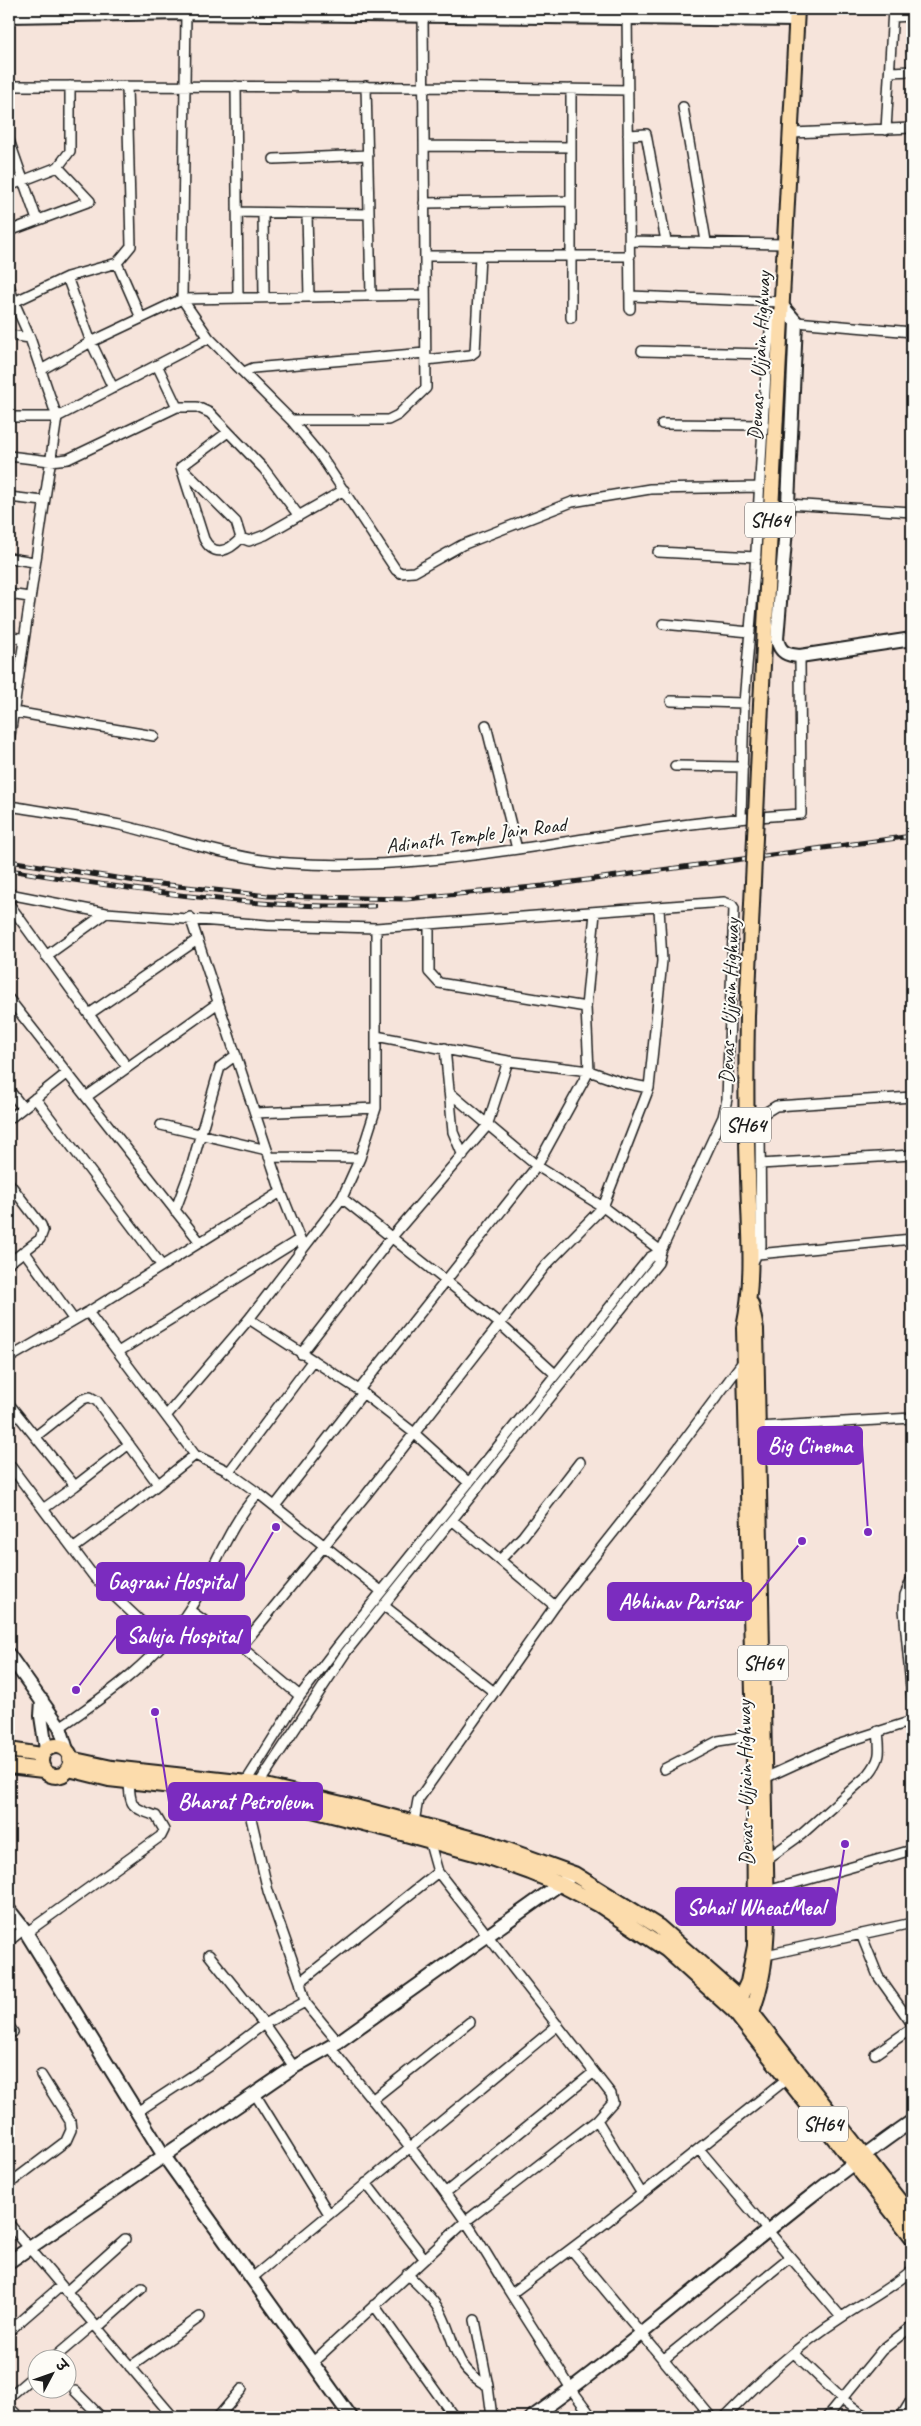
<svg xmlns="http://www.w3.org/2000/svg" width="921" height="2426" font-family="Caveat,'Playpen Sans Deva',sans-serif">
<style>
.lines{fill:none;stroke-linecap:round;stroke-linejoin:round}
.street-casing{stroke:#1c1c1c;stroke-width:12}
.secondary-casing{stroke:#1c1c1c;stroke-width:16}
.primary-casing{stroke:#1c1c1c;stroke-width:18}
.street{stroke:#fdfcf7;stroke-width:9}
.secondary{stroke:#fdfcf7;stroke-width:12}
.primary{stroke:#fcdcac;stroke-width:14}
.rail-casing{stroke:#1c1c1c;stroke-width:5}
.rail{stroke:#fdfcf7;stroke-width:3;stroke-dasharray:9;stroke-linecap:butt}
.primary-bridge-casing{stroke:#1c1c1c;stroke-width:18;stroke-linecap:butt}
.primary-bridge{stroke:#fcdcac;stroke-width:14}
.labels{text-anchor:middle;dominant-baseline:central;stroke-width:4;stroke-linejoin:round;paint-order:stroke}
.shield{fill:#fdfcf7;stroke:#605f5e;stroke-width:1}
.shield-label{font-size:20px;font-weight:bold;fill:#1c1c1c}
.street-label{font-size:21px;fill:#1c1c1c;stroke:#fdfcf7}
.leader{fill:none;stroke:#7b2cbf;stroke-width:2}
.callout-dot{fill:#7b2cbf;stroke:#fdfcf7;stroke-width:2}
.callout{fill:#7b2cbf;stroke:#7b2cbf;stroke-width:2}
.callout-label{font-size:22px;text-anchor:middle;font-weight:bold;fill:#fff}
</style>
<rect width="100%" height="100%" fill="#f6e4db"/>
<filter id="ink" filterUnits="userSpaceOnUse"><feTurbulence type="fractalNoise" baseFrequency=".02" numOctaves="2"/><feDisplacementMap in="SourceGraphic" scale="10" xChannelSelector="R" yChannelSelector="G"/><feConvolveMatrix kernelMatrix="1 2 1 2 8 2 1 2 1" color-interpolation-filters="sRGB"/></filter>
<g filter="url(#ink)">
<g class="lines">
<g class="street-casing">
<path id="street" d="M627,9L630,309
M186,13L182,299L209,338L291,420L320,455L396,570L401,573L414,572L462,545L572,502L650,489L760,487
M893,17L912,16
M890,72L912,71
M9,86L423,87L628,90
M236,86L238,298
M366,86L371,295
M571,89V318
M683,107L706,241
M886,130L893,9
M792,133L912,128
M628,135L646,134L666,241
M9,140L37,220
M424,146L571,147
M274,159L368,155
M9,186L58,167L70,151V86
M424,203L571,201
M237,212L369,214
M263,213L264,297
M307,213L309,297
M9,231L90,201L58,167
M631,241L784,244
M425,256H630
M117,263L141,318
M67,277L91,342L113,388
M9,284L14,302L30,338L57,417L9,742
M630,296L783,302
M9,301L14,302L67,277L117,263L131,246L127,86
M796,322L912,332
M9,335L30,338
M642,351L767,354
M426,360L471,355L475,352L480,256
M157,365L177,407
M41,370L91,342L182,299L425,295
M244,372L253,368L425,353
M9,417H57L209,338
M291,420H388L398,415L426,388L423,15
M662,424L764,425
M9,456L50,461L68,459L177,407H197L210,413L264,469L299,516
M181,467L236,522L241,538C229,551 214,558 204,539Z
M181,467L228,432
M9,497L43,501
M788,504L912,512
M241,538L249,541L265,535L344,490
M658,552L756,557
M9,558L34,562
M9,594L29,597
M663,624L750,632
M9,636L23,639
M671,701L744,703
M9,711L154,736
M486,725L517,849
M675,766L743,767
M9,806C46,812 83,817 120,825C176,838 231,859 289,863C412,872 532,845 653,829C702,822 751,817 801,814L800,656
M741,818L744,703L755,569L767,354L771,325L779,312
M9,894L106,913L267,925L376,928L724,902L732,905L734,908L727,1099L723,1117L661,1251L658,1263L346,1652L256,1788
M9,904L127,1067
M190,917L281,1192L303,1247
M429,924V972L439,983L586,1007
M46,956L106,913
M9,999L200,1242
M89,1014L197,940
M376,1036L508,1061L589,1071L623,1083L649,1088
M445,1048L453,1132L463,1156
M9,1090L23,1108
M449,1092L537,1166L603,1207L661,1251
M86,1097L218,1003
M35,1098L162,1266
M255,1113L376,1108
M9,1119L67,1073
M161,1125L267,1150
M269,1157L360,1158
M760,1164L912,1155
M9,1183L41,1225L43,1231L40,1239L9,1263
M342,1198L499,1323L555,1374
M175,1211L191,1168L220,1067L236,1055
M24,1251L74,1320
M758,1254L912,1239
M752,1264L761,1246L760,1131L763,1114L776,1106L912,1097
M88,1312L195,1455L226,1470L258,1493L381,1591
M249,1319L359,1390L414,1433L469,1483
M118,1352L300,1239
M301,1354L391,1238L487,1126L508,1061
M9,1358L88,1312L281,1192
M359,1390L537,1166L589,1071L586,1007L595,913
M9,1404L75,1486L43,1509
M166,1416L249,1319L342,1198L360,1158L376,1108V928
M758,1427L912,1418
M36,1436L83,1399L90,1397L97,1401L158,1484
M9,1464L95,1578L165,1644
M229,1472L313,1360
M75,1486L129,1444
M275,1506L363,1393
M452,1520L555,1606
M74,1548L127,1509L195,1455
M500,1560L523,1536L580,1462
M912,1578L905,1595L904,1609L912,1699
M383,1605L494,1692
M189,1610L241,1647L300,1696
M241,1647L366,1495L546,1265L603,1207L649,1088L662,961L659,908
M60,1727C107,1695 158,1659 189,1610C214,1572 227,1528 258,1493
M664,1769L718,1741L757,1735
M765,1778L837,1745L912,1721
M414,1822L418,1800L555,1606L647,1490L745,1359
M429,1840L438,1872L611,2094L613,2102L597,2120L642,2194
M767,1859L802,1834L868,1775C882,1758 880,1752 878,1731
M767,1891L912,1850
M26,1933L161,1836L164,1830L156,1816C131,1807 130,1807 129,1781
M861,1934L878,1976L912,2024
M9,1941L24,1929
M209,1955L264,2024L294,2067
M766,1955L912,1923
M300,1982L438,1872
M9,2026L13,2032
M338,2042L305,2002L300,1982L268,1891L247,1801L242,1793L245,1783L300,1696L338,1646L649,1258L661,1251
M330,2047C375,2104 422,2159 464,2219C481,2243 495,2269 511,2294
M875,2054L912,2028
M255,2094L329,2214
M372,2100L470,2022
M137,2112L215,2061L264,2024L305,2002
M699,2149L841,2317
M366,2183L424,2258
M9,2184L66,2141L71,2130L70,2121L41,2075
M445,2193L594,2072
M9,2224L173,2417
M571,2249L711,2417
M407,2274C419,2286 434,2299 442,2315C458,2348 452,2366 488,2386
M252,2278L558,2025
M66,2292L125,2239
M374,2305L454,2417
M475,2320L488,2386L492,2417
M97,2328L142,2288
M9,2331L61,2286
M794,2353L841,2398L866,2417
M54,2358L94,2324
M663,2360L790,2257
M312,2363L466,2221L597,2120
M130,2367L200,2317
M75,2391L101,2417
M9,2397L38,2372
M9,2407L19,2417
M218,2417L242,2389
M592,2417L572,2390L511,2294L604,2224L788,2078
M725,2417C761,2380 797,2346 842,2317C866,2301 890,2289 912,2270
M827,2417L882,2350L912,2326
M901,2417L912,2399"/>
</g>
<g class="secondary-casing">
<path id="secondary" d="M9,16L186,13L797,20
M783,307L796,322L788,504L777,639C780,653 787,655 800,656L912,639
M9,1655L60,1727L67,1750
M42,1700L41,1716L46,1749
M9,1910L24,1929L164,2156L351,2417
M9,2262L294,2067L338,2042L574,1874
M532,2417C576,2387 617,2353 658,2320C742,2252 824,2182 912,2121"/>
</g>
<g class="primary-casing">
<path id="primary" d="M761,704L797,9
M41 1761a15 15 0 1 1 30 0a15 15 0 1 1-30 0Z
M9,1750L41,1755
M70,1759L112,1768L257,1784L355,1807L488,1843L574,1874L659,1927L741,1999L912,2217
M9,1766L43,1770
M69,1769L109,1779L253,1795L391,1830L485,1856L530,1872L562,1885L598,1904L667,1950L734,2011L912,2237
M737,2006L748,1982L755,1946L754,1735L744,1328C755,1277 749,1227 748,1176C746,1122 746,1069 747,1015
M749,2019C763,1987 766,1954 767,1920L756,1329L751,1304"/>
</g>
<use href="#street" class="street"/>
<use href="#secondary" class="secondary"/>
<use href="#primary" class="primary"/>
<g class="rail-casing">
<path id="rail" d="M9,861L142,882L268,896L406,899L543,886L912,836
M9,870C130,889 251,909 374,906"/>
</g>
<use href="#rail" class="rail"/>
<g class="primary-bridge-casing">
<path id="primary-bridge" d="M747,1015L761,704"/>
</g>
<use href="#primary-bridge" class="primary-bridge"/>
</g>
</g>
<g class="labels">
<g class="shield">
<rect x="745" y="502.5" width="50" height="35" rx="4"/>
<rect x="721" y="1107.5" width="50" height="35" rx="4"/>
<rect x="738" y="1645.5" width="50" height="35" rx="4"/>
<rect x="798" y="2106.5" width="50" height="35" rx="4"/>
</g>
<g class="shield-label">
<text x="770" y="520">SH64</text>
<text x="746" y="1125">SH64</text>
<text x="763" y="1663">SH64</text>
<text x="823" y="2124">SH64</text>
</g>
<g class="street-label">
<text transform="translate(759 356) rotate(-87)">Dewas - Ujjain Highway</text>
<text transform="translate(476 835) rotate(-7)">Adinath Temple Jain Road</text>
<text transform="translate(729 1001) rotate(-88)">Devas - Ujjain Highway</text>
<text transform="translate(745 1783) rotate(-91)">Devas - Ujjain Highway</text>
</g>
</g>
<path class="leader" d="M868 1532L862 1445M276 1527L244 1582M802 1541L751 1602M76 1690L117 1635M155 1712L169 1802M845 1844L835 1907"/>
<g class="callout-dot">
<circle cx="868" cy="1532" r="5"/>
<circle cx="276" cy="1527" r="5"/>
<circle cx="802" cy="1541" r="5"/>
<circle cx="76" cy="1690" r="5"/>
<circle cx="155" cy="1712" r="5"/>
<circle cx="845" cy="1844" r="5"/>
</g>
<g class="callout">
<rect x="758" y="1427" width="104" height="37" rx="5"/>
<rect x="97" y="1563" width="147" height="37" rx="5"/>
<rect x="608" y="1583" width="143" height="37" rx="5"/>
<rect x="117" y="1616" width="133" height="37" rx="5"/>
<rect x="169" y="1783" width="153" height="37" rx="5"/>
<rect x="676" y="1888" width="159" height="37" rx="5"/>
</g>
<g class="callout-label">
<text x="810" y="1453">Big Cinema</text>
<text x="171" y="1589">Gagrani Hospital</text>
<text x="680" y="1609">Abhinav Parisar</text>
<text x="183" y="1643">Saluja Hospital</text>
<text x="245" y="1809">Bharat Petroleum</text>
<text x="756" y="1915">Sohail WheatMeal</text>
</g>
<rect width="921" height="2426" fill="none" stroke="#fdfcf7" stroke-width="30"/>
<rect x="15" y="15" width="891" height="2396" fill="none" stroke="#1c1c1c" stroke-width="2" filter="url(#ink)"/>
<g transform="translate(52 2374) rotate(49)"><circle r="24" fill="#fdfcf7" stroke="#a3a29f"/>
<path d="M0-4L9 19L0 12L-9 19Z" fill="#1c1c1c"/>
<text y="-8" font-size="14" font-weight="bold" text-anchor="middle" fill="#1c1c1c">उ</text>
</g>
</svg>
